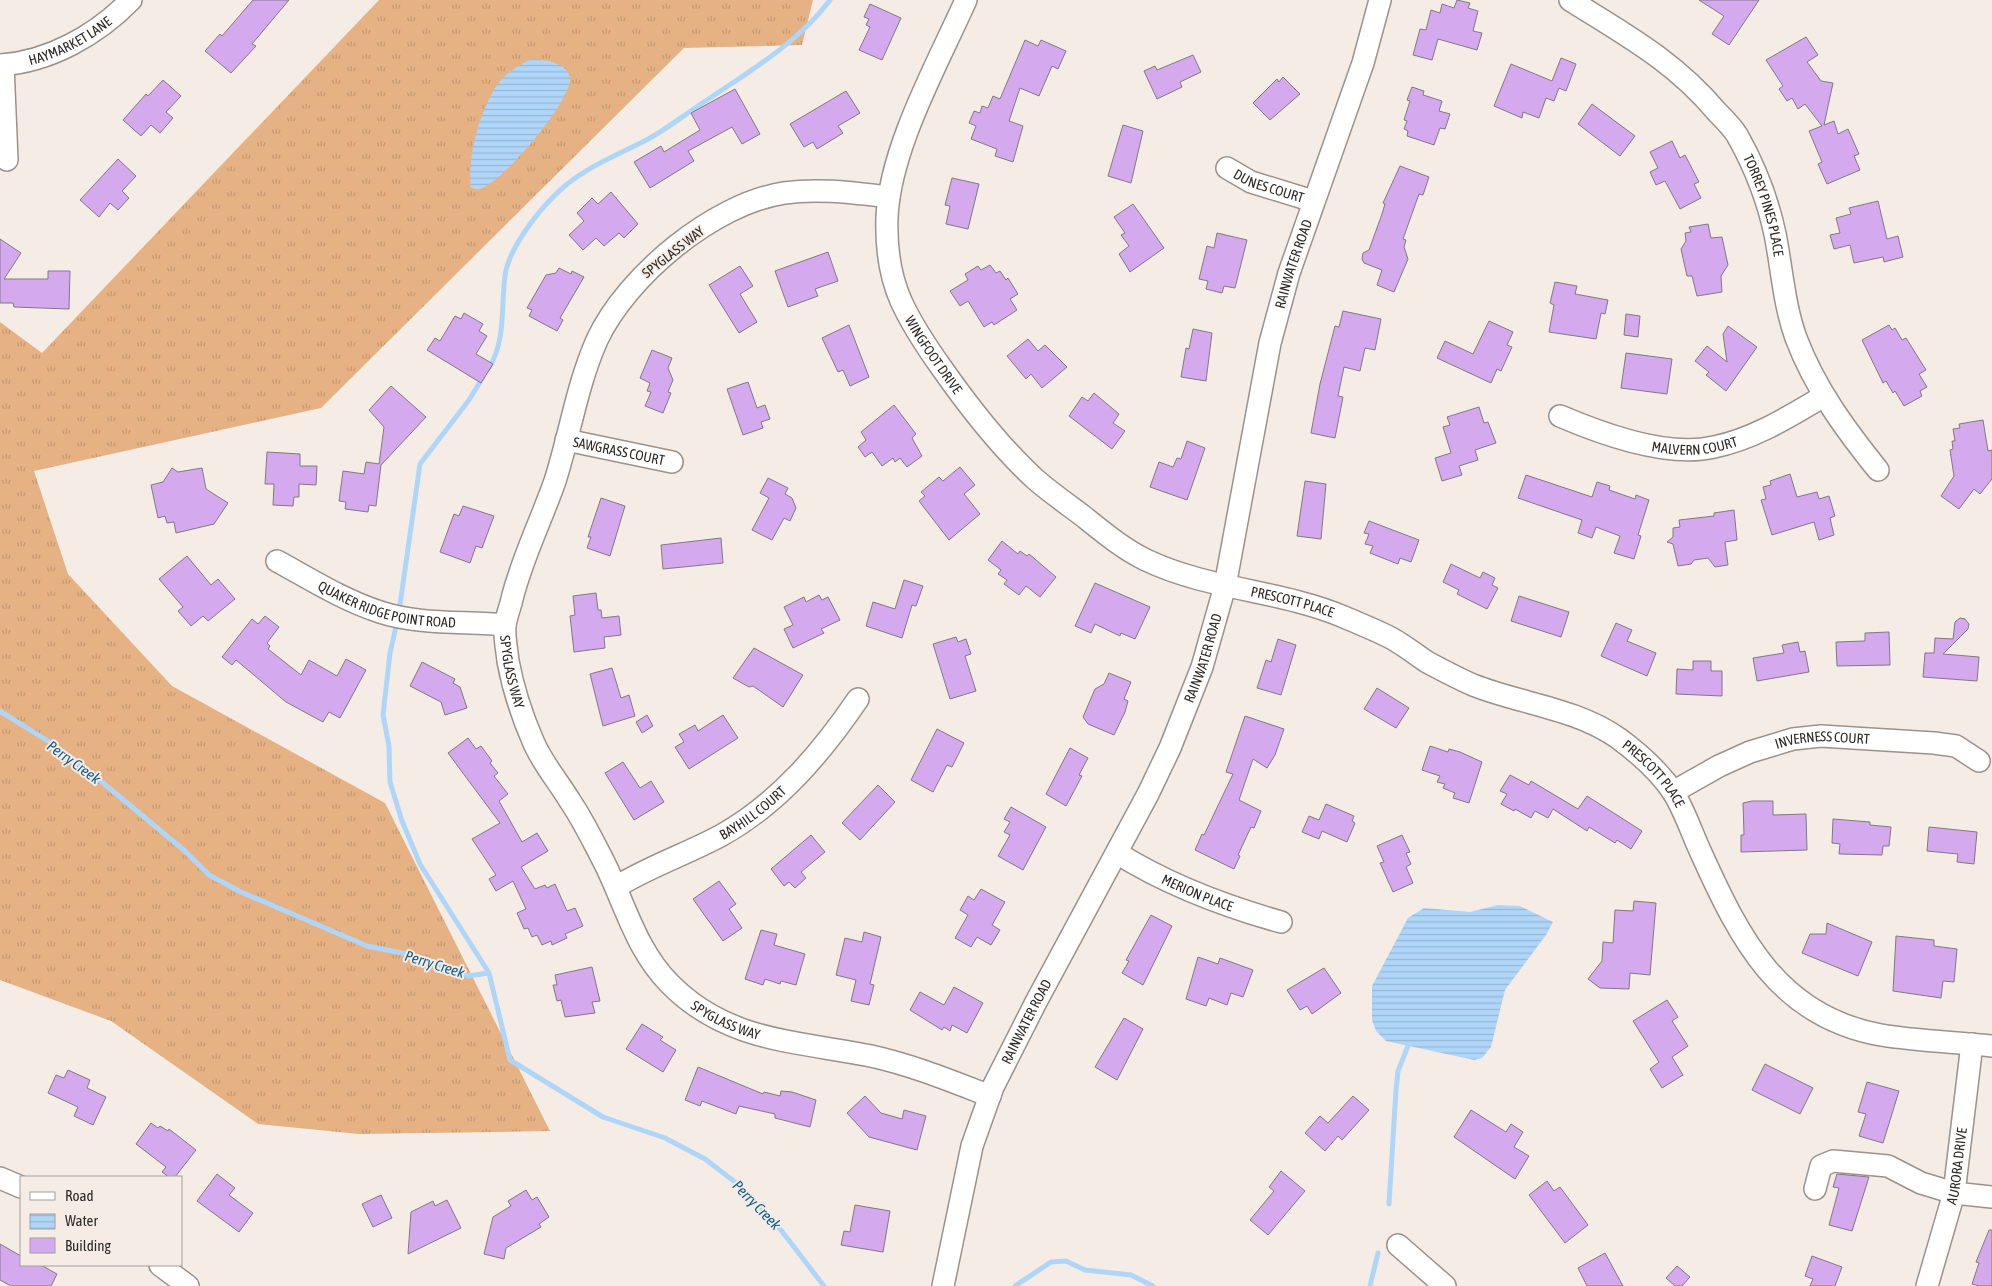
<svg xmlns="http://www.w3.org/2000/svg" width="1992" height="1286" font-family="'Asap Condensed',sans-serif">
<style>
.grass{fill:url(#grass-tufts)}
.water{fill:url(#water-rules)}
.lines{fill:none;stroke-linecap:round;stroke-linejoin:round}
.stream{stroke:#afd6f8;stroke-width:5}
.building{fill:#d4a9ee;stroke:#7f7a82}
.minor-casing{stroke:#9a928b;stroke-width:24}
.minor{stroke:#fff;stroke-width:21}
.labels{text-anchor:middle;dominant-baseline:central;stroke-width:4;stroke-linejoin:round;paint-order:stroke}
.street-label{font-size:14px;fill:#2c2926;stroke:#f5ece5}
.water-label{font-size:15px;font-style:italic;fill:#0e5c8f;stroke:#f5ece5}
</style>
<defs>
<pattern id="grass-tufts" width="24" height="20" patternUnits="userSpaceOnUse" patternTransform="scale(1.25)"><rect width="24" height="20" fill="#e6b283"/><path d="M3 7l-1-3M5 7V3M7 7l1-3M15 17l-1-3M17 17v-4M19 17l1-3" fill="none" stroke="#c59971"/></pattern>
<pattern id="water-rules" width="6" height="5" patternUnits="userSpaceOnUse" patternTransform="scale(1.25)"><rect width="6" height="5" fill="#afd6f8"/><path d="M0 2.5h6" fill="none" stroke="#97b8d4"/></pattern>
</defs>
<rect width="100%" height="100%" fill="#f5ece5"/>
<path class="grass" d="M379,0H813L802,45L684,48L321,408L34,471L68,574L172,686L385,803L550,1131L359,1134L258,1124L111,1021L0,980V322L42,353Z"/>
<path class="water" d="M532,59C544,60 569,62 570,79C571,101 501,185 479,189C476,190 474,188 471,188C467,158 480,108 498,84C507,72 519,65 532,59Z
M1498,905L1520,906L1553,922L1546,935L1505,990L1491,1047L1482,1058L1474,1060L1386,1041L1376,1031L1372,1020V986L1408,918L1424,908L1470,912Z"/>
<g class="lines">
<path class="stream" d="M489,368C506,340 501,307 505,276C508,250 536,214 554,196C581,168 617,156 650,138C670,127 688,112 707,100C750,71 799,42 830,0
M399,612L420,464L469,400L483,377
M397,622L390,653L383,715L389,746L390,782L402,821L420,864L489,973L510,1060L603,1117L665,1138L705,1159L735,1182L774,1221L824,1286
M0,711L51,743L85,768L185,851L209,875L241,892L367,946L412,955L468,976L489,973
M1389,1204L1396,1090L1398,1071L1408,1046
M1015,1286L1051,1262L1066,1261L1085,1270L1131,1275L1153,1286
M1370,1286L1378,1253"/>
</g>
<path class="building" d="M253,0H289L252,44L256,46L231,73L205,51L220,34L222,36Z
M1457,0L1470,3L1468,8L1478,11L1473,31L1482,33L1477,50L1438,39L1432,60L1413,55L1420,29L1426,30L1431,10L1440,13L1442,4L1454,8Z
M1699,0H1759L1729,45L1712,34L1724,16Z
M870,4L901,18L882,60L859,50L870,27L866,25L869,19L864,17Z
M1806,37L1818,55L1807,62L1821,81L1833,83L1824,125L1834,121L1838,134L1848,129L1859,154L1854,156L1860,170L1827,184L1818,164L1822,162L1809,131L1822,126L1805,104L1798,109L1792,98L1787,101L1779,89L1783,86L1766,60Z
M1025,40L1038,46L1041,40L1066,51L1058,69L1052,66L1039,96L1020,88L1009,121L1023,126L1013,162L995,156L997,149L971,139L976,126L969,123L974,111L980,113L982,106L988,108L993,96L1000,99Z
M1193,55L1201,72L1180,82L1182,87L1157,99L1144,71L1155,66L1157,70Z
M1561,58L1576,64L1566,91L1559,88L1554,101L1546,98L1539,118L1523,112L1522,118L1494,106L1511,64L1552,81Z
M1283,77L1300,94L1270,120L1253,103L1277,79L1279,82Z
M163,80L181,96L166,112L173,118L160,133L151,125L141,136L123,120L146,94L148,96Z
M1412,87L1424,91L1423,95L1442,101L1439,111L1450,114L1445,129L1440,128L1434,145L1407,136L1408,131L1404,129L1407,121L1404,120L1410,101L1407,100Z
M735,89L760,134L742,144L732,127L688,151L694,161L650,188L634,162L661,146L664,152L700,130L691,113Z
M846,91L860,113L838,126L843,133L817,149L813,142L804,147L790,124Z
M1592,104L1635,136L1620,156L1578,124Z
M1123,125L1143,131L1131,183L1108,176Z
M1672,141L1680,158L1685,155L1699,182L1694,184L1701,198L1680,209L1665,181L1656,185L1650,172L1658,168L1650,152Z
M118,159L136,176L122,191L129,198L118,210L110,203L99,217L80,200Z
M1400,166L1429,177L1423,195L1419,194L1403,239L1406,240L1404,247L1408,259L1394,292L1377,285L1382,270L1364,263L1362,259L1363,253L1369,250L1382,214L1385,204L1383,203Z
M952,178L979,184L968,229L946,224L950,206L945,205Z
M611,192L638,224L624,238L619,233L604,246L596,238L583,250L569,235L584,221L577,213L592,198L598,204Z
M1878,201L1887,239L1898,236L1903,257L1884,262L1883,257L1854,263L1850,245L1834,249L1830,235L1840,233L1836,218L1851,214L1849,208Z
M1133,204L1164,248L1130,272L1119,254L1129,246L1121,235L1125,233L1114,217Z
M1708,224L1711,238L1722,237L1728,265L1721,276L1722,292L1697,296L1692,276H1687L1681,249L1686,241L1685,233L1691,232L1689,227Z
M1217,233L1247,240L1235,288L1224,286L1222,293L1206,289L1208,281L1199,279L1207,246L1214,248Z
M0,239L21,253L4,279H48V271H70L69,309L14,307L13,303H0Z
M828,252L838,281L815,289L818,296L788,307L775,271Z
M990,265L996,273L1000,271L1006,280L1008,278L1018,294L1010,299L1017,310L994,325L992,322L984,327L968,301L960,306L950,291L968,280L965,274L978,266L981,270Z
M740,266L753,286L740,294L757,322L739,333L709,285Z
M559,268L571,274L572,271L584,277L560,318L563,320L557,331L529,316L532,310L527,308L546,275L556,273Z
M1555,282L1577,286L1575,294L1608,300L1605,314L1601,313L1596,339L1549,332L1554,305L1550,303Z
M1343,311L1381,319L1375,350L1365,348L1360,371L1344,367L1338,396L1343,397L1335,438L1311,433L1320,384L1335,326L1339,327Z
M464,313L483,324L479,331L487,336L476,354L493,364L481,383L427,350L435,338L440,341L455,316L461,319Z
M1626,314L1640,316L1638,337L1624,335Z
M1489,321L1513,332L1507,345L1512,347L1501,371L1497,369L1491,383L1437,358L1445,341L1473,354Z
M849,325L869,377L850,386L843,370L838,372L822,338Z
M1889,325L1892,330L1895,328L1902,340L1906,338L1926,370L1919,374L1927,387L1920,391L1922,396L1904,406L1895,391L1893,393L1886,381L1883,383L1862,340Z
M1728,326L1757,347L1726,391L1706,375L1709,372L1695,361L1707,346L1727,362L1723,334Z
M1193,329L1212,333L1206,381L1181,377L1186,348L1189,349Z
M1028,339L1038,351L1045,345L1067,367L1042,388L1031,374L1026,379L1007,356Z
M652,350L672,358L668,368L673,380L668,392L671,393L663,413L645,406L651,392L647,391L650,383L640,378Z
M1626,353L1672,359L1667,394L1621,388Z
M748,382L757,408L765,405L770,419L761,422L763,428L743,435L727,389Z
M391,386L426,417L381,465L376,506L369,505L368,512L345,509L346,502L339,501L343,471L364,474L366,462L379,464L384,427L369,410Z
M1094,393L1119,414L1113,423L1125,431L1112,449L1069,416L1082,397L1088,401Z
M894,405L916,434L912,438L922,456L907,467L900,458L895,462L893,458L882,466L872,452L865,457L858,447L866,440L861,432Z
M1479,407L1484,423L1488,422L1496,443L1475,450L1478,460L1459,466L1462,475L1442,481L1435,458L1451,453L1443,427L1450,425L1447,417Z
M1983,420L1988,451L1992,450V479L1980,494L1974,489L1959,509L1941,496L1954,476L1950,450L1953,449L1952,441H1955L1953,429L1960,428L1959,424Z
M1187,441L1205,448L1187,500L1150,487L1159,462L1173,467L1177,458L1181,459Z
M267,452L300,454V466H317L316,485L299,484V497H294L293,506L273,505L274,484H265Z
M960,467L975,485L964,494L980,514L949,540L919,501L925,496L921,492L939,477L943,481Z
M172,468L178,472L202,468L206,489L228,503L214,524L176,533L174,522L167,523L165,516L158,518L151,485L163,482Z
M1790,474L1797,497L1817,492L1819,499L1829,496L1835,516L1830,518L1834,535L1819,540L1814,522L1772,535L1761,500L1766,499L1763,487L1771,485L1770,481Z
M1526,475L1592,497L1597,482L1610,486L1609,490L1635,499L1636,495L1649,500L1638,535L1641,536L1634,559L1614,553L1620,536L1596,527L1592,538L1578,533L1582,520L1518,498Z
M768,478L788,488L785,494L792,498L796,508L790,521L784,518L772,540L752,530L769,498L760,493Z
M1305,481L1326,484L1321,539L1297,536Z
M601,498L625,506L610,556L587,548L591,537H588Z
M463,506L494,516L482,548L476,546L470,563L440,552L454,514L459,516Z
M1734,510L1737,540L1725,542L1728,565L1715,567L1708,558L1694,560L1691,564L1678,566L1673,544L1667,542L1673,537V528L1680,527L1679,520L1714,516V513Z
M1369,521L1419,540L1411,562L1400,558L1398,564L1370,553L1373,546L1365,544L1369,534L1364,533Z
M721,538L723,563L663,569L661,545Z
M1002,541L1018,554L1020,551L1027,556L1029,554L1056,577L1040,597L1026,586L1019,595L1004,584L1007,580L998,574L1001,570L988,560Z
M187,556L211,585L218,579L235,599L208,621L203,616L191,626L178,611L183,607L159,579Z
M1451,564L1480,578L1483,572L1495,578L1492,585L1498,588L1487,609L1457,594L1459,590L1443,582Z
M904,580L923,586L916,606L912,605L902,638L866,626L873,602L895,609Z
M1095,583L1150,607L1135,639L1121,633L1120,636L1095,624L1091,633L1075,626Z
M596,593L598,610H601L602,618L619,616L621,635L604,637L605,648L574,652L570,616L575,615L573,596Z
M819,595L822,600L828,597L840,620L821,629L824,633L793,648L784,629L793,625L784,607L804,597L806,602Z
M1519,596L1569,612L1561,637L1511,621Z
M265,616L279,627L267,643L270,646L268,649L301,675L309,660L337,676L346,659L366,670L340,718L329,712L323,722L286,702L236,660L232,665L222,657L252,619L258,624Z
M1960,618L1965,619L1969,624L1968,629L1943,654L1979,657L1977,681L1923,677L1925,653H1934L1935,638L1953,639L1955,622Z
M1616,623L1632,630L1627,641L1656,653L1647,676L1601,656Z
M1889,632L1890,665L1837,666L1836,642L1865,641V633Z
M956,637L958,642L966,639L971,654L965,656L976,691L950,699L933,644Z
M1278,639L1296,645L1281,695L1257,688L1266,660L1271,662Z
M1798,642L1800,652L1805,651L1809,672L1757,681L1753,658L1784,653L1782,645Z
M754,648L803,675L783,707L753,686L749,687L733,678Z
M1693,661H1711V671H1722V696L1676,694L1677,669L1693,670Z
M422,662L455,679L453,683L460,687L467,708L445,715L441,702L410,686Z
M612,668L621,698L629,695L635,716L603,726L590,674Z
M1109,673L1131,682L1124,699L1128,701L1125,712L1114,735L1088,724L1083,717L1095,689L1104,684Z
M1377,688L1409,708L1396,728L1364,709Z
M647,715L653,726L642,733L636,722Z
M723,715L738,738L689,769L675,747L684,742L679,734L695,725L698,731Z
M1245,716L1284,729L1275,755L1267,768L1253,759L1239,800L1261,811L1254,828L1251,827L1238,855L1240,856L1234,869L1195,850L1202,834L1204,835L1233,774L1226,772Z
M937,729L964,743L952,767L947,765L933,792L911,780Z
M468,738L476,749L481,746L492,761L490,763L498,773L494,776L508,794L499,801L522,842L537,833L548,851L521,867L535,889L545,885L547,888L555,884L567,911L575,908L583,926L565,934L567,938L552,945L551,941L542,945L537,935L532,937L528,928L524,929L517,913L526,909L513,881L496,891L489,879L496,875L472,839L500,823L448,753Z
M1430,746L1448,752L1449,749L1460,752L1482,762L1469,803L1453,798L1455,793L1443,788L1445,784L1437,782L1440,776L1422,770Z
M1070,748L1088,758L1079,775L1082,776L1066,806L1046,794Z
M623,762L640,788L651,781L664,802L634,820L605,773Z
M1510,775L1529,785L1531,781L1578,809L1587,796L1642,831L1631,849L1617,840L1615,843L1589,827L1587,831L1553,809L1548,818L1535,811L1531,818L1515,809L1514,811L1501,804L1507,794L1500,791Z
M878,785L895,802L860,840L842,823Z
M1752,801H1773V815L1806,814L1807,850L1741,852V835H1744L1743,803Z
M1326,804L1354,816L1352,821L1355,823L1347,842L1322,831L1319,839L1302,832L1309,816L1319,820Z
M1011,807L1046,827L1023,870L998,856L1010,835L1004,832L1010,822L1004,819Z
M1833,819L1870,822V825L1891,827L1889,846H1883L1882,855L1839,854L1840,844L1832,843Z
M1929,827L1977,832L1974,864L1957,862L1958,854L1927,851Z
M811,835L825,852L801,872L806,878L795,888L789,882L784,886L771,869Z
M1402,835L1410,852L1406,853L1411,864L1406,867L1413,883L1393,892L1380,863L1384,862L1377,846Z
M719,881L736,904L729,909L742,928L723,941L693,899Z
M981,889L1005,902L992,925L1000,930L991,945L977,937L971,947L955,938L968,915L960,910L968,896L974,900Z
M1634,901L1656,903L1650,975L1630,973L1629,989L1600,988L1588,979L1602,961L1603,942L1613,943L1615,910L1633,911Z
M1151,915L1172,926L1143,985L1122,973L1129,961L1126,960Z
M1827,923L1872,942L1858,976L1802,953L1810,934H1826Z
M761,930L777,934L774,945L805,954L796,985L781,981L780,984L765,979L763,985L745,979Z
M864,932L881,937L870,984L874,985L869,1005L851,1001L856,980L836,975L845,938L862,942Z
M1896,936L1934,940V946L1957,949L1954,982L1943,981L1941,998L1893,991Z
M1198,957L1218,964L1220,958L1253,970L1243,997L1231,993L1227,1005L1209,998L1206,1006L1186,999Z
M592,967L600,1001L592,1002L595,1013L565,1017L561,1000L557,1001L553,985H557L555,975Z
M1324,968L1341,993L1312,1014L1307,1006L1300,1010L1287,990Z
M954,987L983,1003L967,1033L952,1025L950,1031L944,1027L942,1030L910,1010L920,992L944,1005Z
M1667,1000L1678,1017L1672,1021L1688,1046L1672,1057L1683,1075L1662,1088L1650,1069L1659,1062L1633,1021Z
M1124,1018L1143,1029L1117,1080L1095,1067Z
M642,1024L663,1037L660,1040L676,1050L663,1072L626,1049Z
M1765,1064L1813,1088L1800,1114L1752,1090Z
M698,1067L763,1094L764,1092L780,1096L781,1091L792,1092L816,1100L810,1127L775,1118V1114L739,1106L736,1114L702,1101L700,1106L685,1100Z
M68,1070L90,1080L87,1088L106,1097L93,1125L74,1116L78,1107L48,1093L56,1075L64,1078Z
M1867,1082L1899,1091L1883,1143L1859,1136L1866,1114L1858,1112Z
M865,1096L881,1113L902,1119L904,1110L926,1116L917,1150L869,1137L847,1113Z
M1353,1096L1369,1110L1342,1140L1338,1136L1325,1151L1305,1133L1320,1116L1328,1123Z
M1471,1110L1506,1132L1511,1124L1523,1132L1514,1147L1529,1156L1515,1179L1454,1137Z
M151,1123L158,1128L160,1126L168,1131L169,1129L196,1150L175,1177H169L162,1172L166,1167L136,1144Z
M1281,1171L1305,1191L1268,1235L1250,1220L1274,1191L1269,1187Z
M217,1174L235,1188L229,1195L253,1213L239,1232L197,1201Z
M1837,1174L1869,1177L1852,1231L1829,1225L1839,1188L1833,1187Z
M1547,1181L1554,1191L1560,1187L1588,1225L1565,1243L1529,1195Z
M526,1190L532,1200L537,1197L549,1217L539,1224L541,1227L506,1248L504,1259L484,1254L493,1217L511,1206L508,1201Z
M381,1195L392,1218L373,1227L362,1204Z
M447,1200L461,1228L408,1254L411,1212L433,1201L435,1206Z
M855,1205L890,1211L883,1252L841,1245L844,1231L850,1232Z
M1989,1230H1992V1286H1979L1972,1284L1979,1263L1976,1262Z
M0,1244L21,1256V1265H41L57,1274L51,1286H11L0,1280Z
M1605,1253L1623,1286H1587L1578,1268Z
M1812,1256L1842,1267L1835,1286H1810L1813,1279L1805,1276Z
M1677,1266L1690,1277L1682,1286H1675L1666,1278Z"/>
<g class="lines">
<g class="minor-casing">
<g id="minor">
<path id="s1" d="M966,0C938,63 890,148 887,217C886,245 890,276 901,301C912,325 926,346 941,367C969,407 999,446 1035,479C1050,492 1067,504 1083,516C1103,532 1123,549 1146,560C1209,590 1280,590 1344,617C1360,624 1376,630 1391,638C1404,645 1415,654 1427,662C1442,670 1457,678 1473,685C1521,704 1575,708 1618,738C1637,752 1659,771 1673,792C1685,811 1692,834 1702,855C1740,939 1779,1017 1881,1035C1917,1041 1955,1042 1992,1046"/>
<path id="s2" d="M1570,0C1626,35 1674,61 1717,112C1724,119 1732,127 1737,135C1754,165 1768,201 1775,234C1782,269 1784,305 1796,338C1815,388 1845,429 1878,470"/>
<path id="s3" d="M0,65C49,62 97,35 131,0"/>
<path d="M3,65L7,160"/>
<path id="s4" d="M1227,168L1251,182L1313,201"/>
<path id="s5" d="M889,197C854,193 819,188 784,193C713,204 627,276 597,340C577,385 570,434 555,481C541,521 522,558 512,599C510,608 506,617 505,626C504,637 507,650 508,661C513,688 522,716 533,741C542,763 558,781 570,801C583,820 593,841 604,862C625,904 636,950 670,984C727,1042 797,1041 871,1056C912,1065 951,1081 990,1096"/>
<path id="s6" d="M1560,416C1602,434 1668,458 1714,447C1754,439 1790,416 1824,396"/>
<path id="s7" d="M566,440L672,462"/>
<path id="s8" d="M277,561C310,579 343,600 380,612C419,625 464,621 505,625"/>
<path id="s9" d="M1673,792L1719,766L1750,752L1793,739L1821,736L1934,743L1956,746L1979,761"/>
<path id="s10" d="M1117,853C1168,885 1224,906 1281,922"/>
<path id="s11" d="M616,887C650,866 687,854 722,835C779,803 822,752 858,699"/>
<path d="M0,1178L21,1187"/>
<path d="M1815,1189L1821,1166L1833,1161L1888,1166L1921,1183L1954,1193L1992,1197"/>
<path d="M1398,1245L1445,1286"/>
<path d="M160,1265L188,1286"/>
<path id="s12" d="M943,1286L972,1146L993,1087L1036,1002L1148,794L1170,748L1202,667L1225,586L1270,343L1289,273L1363,63L1380,0"/>
<path id="s13" d="M1927,1286L1954,1193L1972,1044"/>
</g>
</g>
<use href="#minor" class="minor"/>
</g>
<g class="labels">
<g class="street-label">
<text stroke="none"><textPath href="#s3" startOffset="75">HAYMARKET LANE</textPath></text>
<text stroke="none"><textPath href="#s4" startOffset="46">DUNES COURT</textPath></text>
<text stroke="none"><textPath href="#s2" startOffset="292">TORREY PINES PLACE</textPath></text>
<text transform="translate(673 252) rotate(-38)">SPYGLASS WAY</text>
<text stroke="none"><textPath href="#s12" startOffset="1089">RAINWATER ROAD</textPath></text>
<text stroke="none"><textPath href="#s1" startOffset="381">WINGFOOT DRIVE</textPath></text>
<text stroke="none"><textPath href="#s6" startOffset="140">MALVERN COURT</textPath></text>
<text stroke="none"><textPath href="#s7" startOffset="54">SAWGRASS COURT</textPath></text>
<text stroke="none"><textPath href="#s8" startOffset="120">QUAKER RIDGE POINT ROAD</textPath></text>
<text stroke="none"><textPath href="#s1" startOffset="832">PRESCOTT PLACE</textPath></text>
<text stroke="none"><textPath href="#s12" startOffset="684">RAINWATER ROAD</textPath></text>
<text stroke="none"><textPath href="#s5" startOffset="698">SPYGLASS WAY</textPath></text>
<text stroke="none"><textPath href="#s9" startOffset="161">INVERNESS COURT</textPath></text>
<text stroke="none"><textPath href="#s1" startOffset="1238">PRESCOTT PLACE</textPath></text>
<text stroke="none"><textPath href="#s11" startOffset="156">BAYHILL COURT</textPath></text>
<text stroke="none"><textPath href="#s10" startOffset="90">MERION PLACE</textPath></text>
<text stroke="none"><textPath href="#s5" startOffset="1118">SPYGLASS WAY</textPath></text>
<text stroke="none"><textPath href="#s12" startOffset="279">RAINWATER ROAD</textPath></text>
<text stroke="none"><textPath href="#s13" startOffset="124">AURORA DRIVE</textPath></text>
</g>
<g class="water-label">
<text transform="translate(74 762) rotate(36)">Perry Creek</text>
<text transform="translate(435 964) rotate(17)">Perry Creek</text>
<text transform="translate(757 1205) rotate(46)">Perry Creek</text>
</g>
</g>
<rect x="20" y="1176" width="162" height="90" fill="#f5ece5" stroke="#a59e99"/>
<rect x="30" y="1192" width="25" height="8" fill="#ffffff" stroke="#a59e99"/>
<text x="65" y="1201" font-size="15" fill="#2c2926">Road</text>
<rect x="30" y="1214" width="25" height="15" fill="url(#water-rules)" stroke="#a59e99"/>
<text x="65" y="1226" font-size="15" fill="#2c2926">Water</text>
<rect x="30" y="1238" width="25" height="15" fill="#d4a9ee" stroke="#a59e99"/>
<text x="65" y="1251" font-size="15" fill="#2c2926">Building</text>
</svg>
